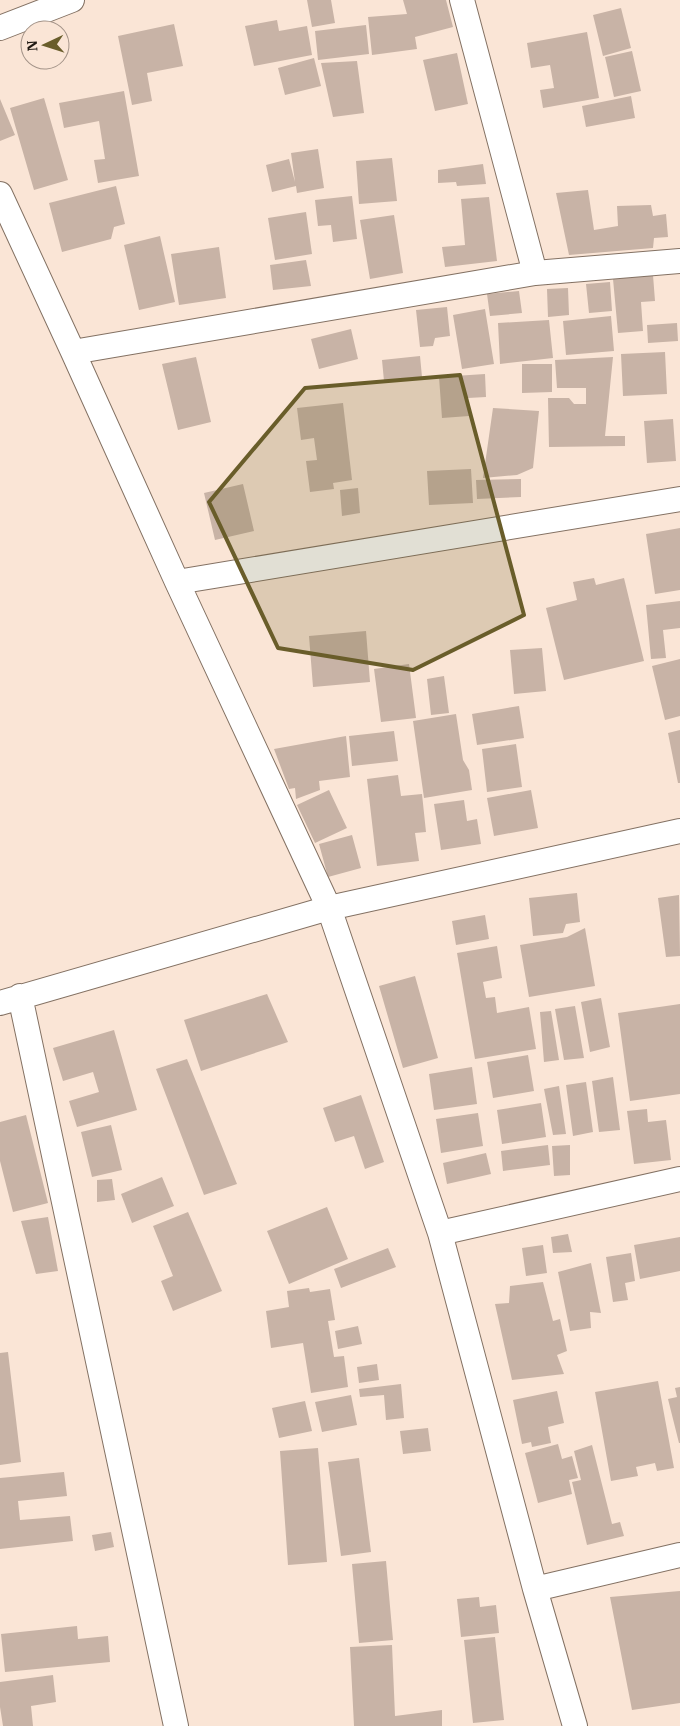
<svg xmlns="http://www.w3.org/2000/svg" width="680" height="1726" font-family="'IBM Plex Serif',serif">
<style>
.building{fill:#c8b3a6}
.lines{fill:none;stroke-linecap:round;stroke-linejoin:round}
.minor-casing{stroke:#837163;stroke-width:26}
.minor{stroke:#fff;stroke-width:24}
.marked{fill:#695d2a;fill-opacity:0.2;stroke:#695d2a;stroke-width:4;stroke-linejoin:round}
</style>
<rect width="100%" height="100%" fill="#fae5d6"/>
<path class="building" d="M307,0H331L335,23L312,27Z
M403,0H446L453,27L415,37L417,49L372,55L368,17L407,14Z
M621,8L631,48L603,56L593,15Z
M277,20L279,31L307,26L312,55L254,66L245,26Z
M174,24L183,66L147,73L152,101L132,105L118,36Z
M366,25L369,54L318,60L315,31Z
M587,32L599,98L543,108L540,90L554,88L550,65L531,68L527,43Z
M632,51L641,91L614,97L605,57Z
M457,53L468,104L435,111L423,60Z
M314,58L321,86L285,95L278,68Z
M357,61L364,113L333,117L321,63Z
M124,91L139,176L98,183L94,160L105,159L99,121L64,128L59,103Z
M631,96L635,118L586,127L582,106Z
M44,98L68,180L34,190L10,108Z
M0,99L15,135L0,141Z
M318,149L324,188L297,193L296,186L272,192L266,165L289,159L295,182L291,153Z
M392,158L397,201L359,204L356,161Z
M483,164L486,184L457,186L456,182L438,183V170Z
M116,186L125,224L114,227L111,239L62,252L49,203Z
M588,190L594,230L618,226L617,206L651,205L653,216L666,214L668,237L654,238L653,248L569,255L556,193Z
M352,196L357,239L333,242L331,225L318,226L315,200Z
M489,197L497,261L445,267L442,247L465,245L461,199Z
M306,212L312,254L275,260L268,218Z
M394,215L403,273L370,279L360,220Z
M160,236L175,302L139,310L124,245Z
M219,247L226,298L179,305L171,254Z
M306,260L311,286L273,290L270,265Z
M653,275L655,301L641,302L643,331L618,333L613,279Z
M610,282L612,311L589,313L586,284Z
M568,288L569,315L548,317L547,289Z
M519,291L522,313L490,316L487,294Z
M447,307L450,336L435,338L433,346L420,347L416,310Z
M485,309L494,364L462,369L453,315Z
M611,316L614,351L566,355L563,321Z
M549,320L553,358L500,364L498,323Z
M677,323L678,341L648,343L647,325Z
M351,329L358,359L319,369L311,339Z
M665,352L667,394L623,396L621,354Z
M420,356L422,377L384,381L382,360Z
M196,357L211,422L178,430L162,364Z
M613,357L605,436H625V446L549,447L548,398H569L574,404H586V388H557L555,360Z
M522,364H552V392L522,393Z
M485,374L486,397L468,398L469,416L442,418L439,377Z
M343,403L352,480L333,483L334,489L310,492L306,461L317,460L314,438L301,440L297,408Z
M493,408L539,411L533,468L517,475L483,478Z
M673,419L676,461L647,463L644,421Z
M471,469L473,503L429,505L427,471Z
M521,479V497L477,499L476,480Z
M243,484L254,531L215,540L204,493Z
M358,488L360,513L342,516L340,490Z
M680,528V590L655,594L646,534Z
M594,578L596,585L624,578L644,661L564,680L546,608L577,600L573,582Z
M680,601V628L663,630L666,658L651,659L646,605Z
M366,631L370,682L313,687L309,636Z
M542,648L546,691L514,694L510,650Z
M680,659V716L665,720L652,666Z
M409,664L416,718L381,722L374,669Z
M444,676L449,713L431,715L427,679Z
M519,706L524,738L477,745L472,714Z
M456,714L463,760L469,770L472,790L424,798L413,721Z
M680,730V783H678L668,733Z
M394,731L398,761L352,766L349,736Z
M346,736L350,777L319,781L320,790L296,799L295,788L289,789L274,749Z
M516,744L522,787L487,792L482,749Z
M398,775L401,796L422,794L426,832L415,833L419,861L377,866L367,779Z
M329,790L347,828L315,843L297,805Z
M531,790L538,828L494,836L487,798Z
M464,800L467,821L477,819L481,844L441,850L434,804Z
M352,835L361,868L328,877L319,844Z
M577,893L580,922L566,924L563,933L533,936L529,898Z
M679,895L680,956L666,957L658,898Z
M485,915L489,939L456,945L452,921Z
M585,928L595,986L529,997L520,945L567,937Z
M497,946L502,978L483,982L486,998L495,997L497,1013L529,1007L536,1049L475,1059L457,953Z
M415,976L438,1058L403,1068L379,986Z
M267,994L288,1042L201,1071L184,1020Z
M601,998L610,1047L590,1052L581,1002Z
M680,1004V1094L630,1101L618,1013Z
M575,1006L584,1058L564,1060L555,1009Z
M551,1011L559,1060L544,1062L540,1012Z
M114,1030L137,1110L77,1127L69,1101L99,1092L93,1072L63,1081L53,1048Z
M528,1055L534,1091L493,1098L487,1062Z
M187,1059L237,1184L204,1195L156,1069Z
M472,1067L477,1104L434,1110L429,1074Z
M613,1077L620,1130L599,1132L592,1081Z
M586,1082L593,1132L573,1136L566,1085Z
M559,1086L566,1134L553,1135L544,1089Z
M361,1095L384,1162L365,1169L354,1136L335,1142L323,1108Z
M541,1103L546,1137L502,1144L497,1110Z
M647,1109L648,1122L666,1120L671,1160L634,1164L627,1111Z
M478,1113L483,1146L441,1153L436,1119Z
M26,1115L48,1203L13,1212L0,1161V1122Z
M111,1125L122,1170L92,1177L81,1132Z
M548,1145L550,1165L503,1171L501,1151Z
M570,1145V1175L554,1176L552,1146Z
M486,1153L491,1174L447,1184L443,1163Z
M162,1177L174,1206L132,1223L121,1194Z
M112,1179L115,1200L97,1202V1180Z
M327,1207L348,1259L289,1284L267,1231Z
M188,1212L222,1291L173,1311L161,1281L173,1276L153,1226Z
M48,1217L58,1271L36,1274L21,1221Z
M568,1234L572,1252L553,1253L551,1237Z
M680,1237V1271L640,1279L634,1245Z
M543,1245L547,1273L526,1276L522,1248Z
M388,1248L396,1267L341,1288L334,1269Z
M631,1253L635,1281L625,1283L628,1300L613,1302L606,1257Z
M591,1263L601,1313L590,1312L591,1328L570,1331L558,1272Z
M543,1282L553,1321L560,1319L567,1351L557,1355L564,1374L512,1380L495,1304L509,1303L510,1286Z
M309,1288L310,1292L330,1289L335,1320L328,1321L334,1357L344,1356L348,1387L311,1393L303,1343L271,1348L266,1311L289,1307L287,1291Z
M358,1326L362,1344L338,1349L335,1331Z
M8,1352L21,1462L0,1465V1353Z
M377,1364L379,1380L359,1383L357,1367Z
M658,1381L674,1468L657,1471L655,1463L636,1467L638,1476L611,1481L595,1392Z
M401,1384L404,1418L386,1420L384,1395L360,1397L359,1389Z
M680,1387V1443H679L668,1399L677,1397L675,1388Z
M557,1391L564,1423L548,1427L551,1443L532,1447L531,1442L522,1444L513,1400Z
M351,1395L357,1425L322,1432L315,1402Z
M305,1401L312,1431L279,1438L272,1408Z
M428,1428L431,1451L403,1454L400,1431Z
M558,1444L562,1459L572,1456L578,1478L569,1480L572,1494L538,1503L525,1453Z
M592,1445L612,1524L620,1522L624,1536L587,1545L572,1482L581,1480L574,1451Z
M318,1448L327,1562L288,1565L280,1451Z
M359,1458L371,1552L341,1556L328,1462Z
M64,1472L67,1496L18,1501L20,1520L70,1516L73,1541L0,1549V1478Z
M111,1532L114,1547L95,1551L92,1535Z
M386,1561L393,1640L359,1643L352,1564Z
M680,1591V1703L632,1710L610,1597Z
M479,1597L480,1607L496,1605L499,1633L461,1637L457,1599Z
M77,1626L78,1639L108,1636L110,1662L5,1672L1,1634Z
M495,1637L504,1720L473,1723L464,1640Z
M392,1645L395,1716L442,1710V1726H354L350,1647Z
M53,1675L56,1702L31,1706L33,1726H3L0,1707V1682Z"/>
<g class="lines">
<g class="minor-casing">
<path id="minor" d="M462,0L535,273
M0,28L72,0
M0,194L73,352L177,582L329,908L440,1233L535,1589L575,1726
M73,352L535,273L680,261
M177,582L680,499
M20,996L176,1726
M0,1003L329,908L680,831
M440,1233L680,1179
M535,1589L680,1555"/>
</g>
<use href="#minor" class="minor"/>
</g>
<path class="marked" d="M460,375L524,615L413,670L278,648L209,502L305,388Z"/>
<g transform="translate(45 45) rotate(266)"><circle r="24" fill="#fae5d6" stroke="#a39388"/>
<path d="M0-4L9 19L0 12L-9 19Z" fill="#695d2a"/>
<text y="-8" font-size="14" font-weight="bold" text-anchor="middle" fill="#201913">N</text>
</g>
</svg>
